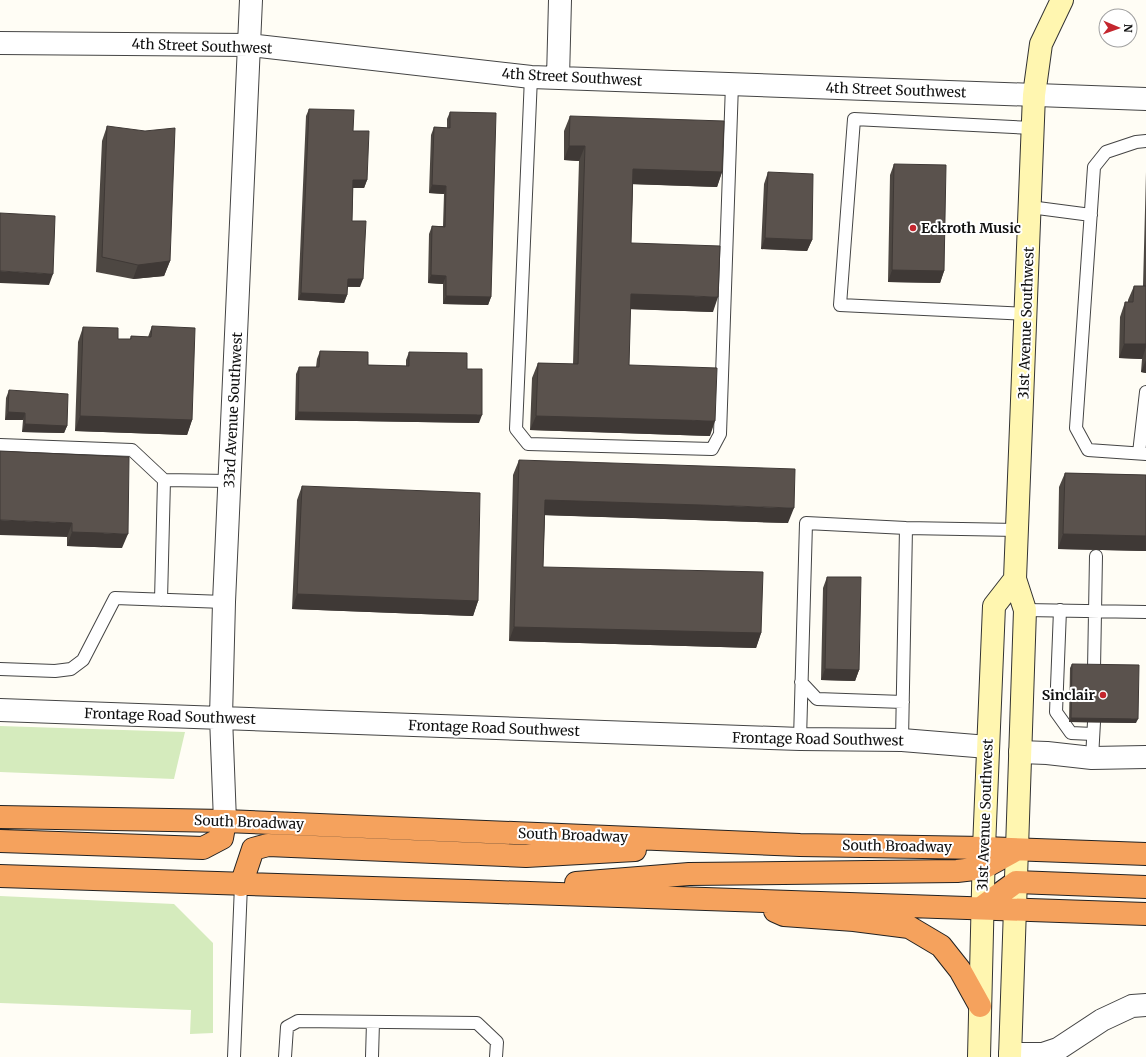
<svg xmlns="http://www.w3.org/2000/svg" width="1146" height="1057" font-family="Merriweather,serif">
<style>
.grass{fill:#d5ebbd}
.lines{fill:none;stroke-linecap:round;stroke-linejoin:round}
.lane-casing{stroke:#444;stroke-width:14}
.street-casing{stroke:#444;stroke-width:24}
.secondary-casing{stroke:#333;stroke-width:24}
.highway-casing{stroke:#222;stroke-width:24}
.lane{stroke:#fff;stroke-width:12}
.street{stroke:#fff;stroke-width:22}
.secondary{stroke:#fff6b0;stroke-width:22}
.highway{stroke:#f5a25d;stroke-width:22}
.wall{fill:#4d4742}
.shaded-wall{fill:#3f3936}
.building{fill:#5a524d;stroke:#3f3936}
.poi-dot{fill:#c4262e;stroke:#fff;stroke-width:1.5}
.labels{text-anchor:middle;dominant-baseline:central;stroke-width:4;stroke-linejoin:round;paint-order:stroke}
.street-label{font-size:14px;fill:#111;stroke:#fff}
.poi-label{font-size:14px;font-weight:bold;fill:#111;stroke:#fff;text-anchor:start}
</style>
<rect width="100%" height="100%" fill="#fffdf5"/>
<path class="grass" d="M0,726L185,732L174,779L0,772Z
M0,896L174,904L213,943V1033L190,1034L191,1010L0,1003Z"/>
<g class="lines">
<g class="lane-casing">
<path id="lane" d="M531,77L516,429L528,444L712,449L720,434L732,84
M1146,141L1136,142L1106,152L1094,167L1076,428L1088,450L1146,454
M1030,207L1091,215
M1026,314L840,305L854,119L1033,128
M0,445L132,450L164,480L229,481
M1139,453L1146,392
M161,600L164,480
M1025,610L1146,612
M1060,610L1056,712L1071,733L1093,734
M0,669L55,671L71,669L83,660L115,598L224,602
M1094,669L1096,556
M801,682L817,699L903,702
M800,739L806,523L906,528L1017,530
M902,740L906,528
M1092,758L1094,722
M234,1057L241,885
M285,1057L287,1027L298,1021L477,1023L497,1042L496,1057
M372,1057L373,1022"/>
</g>
<g class="street-casing">
<path id="street" d="M0,43L250,45L531,77L1146,99
M558,78L560,0
M0,710L800,739L902,740L988,747
M1020,752L1047,753L1092,758L1146,757
M225,821L221,717L224,602L251,0
M1010,1054H1043L1058,1049L1102,1020L1132,1006L1146,1005"/>
</g>
<g class="secondary-casing">
<path id="secondary" d="M979,1057L984,848L994,606L1015,579
M1010,1057L1025,610L1015,579L1034,95L1041,44L1062,0"/>
</g>
<g class="highway-casing">
<path id="highway" d="M0,817L225,821L800,845L984,848L1146,854
M0,841L203,848L222,838L225,821
M0,876C382,890 764,898 1146,914
M576,883L689,874L957,871L983,868L1016,850
M241,885L253,849L268,845L526,856L635,850
M982,907L1016,882L1146,887
M775,911L784,915L854,920L909,927L941,946L960,970L980,1006"/>
</g>
<use href="#lane" class="lane"/>
<use href="#street" class="street"/>
<use href="#secondary" class="secondary"/>
<use href="#highway" class="highway"/>
</g>
<path class="wall" d="M309,109L353,131L367,180L364,188H353L352,221L360,287H347V295L344,303L298,300L306,116Z
M450,112L491,297L488,305L443,304V284L428,283L429,234L432,226H443L444,194L429,193L431,135L434,127L447,128V119Z
M570,116L722,172L717,187L633,184L631,243L713,312L630,309L629,365L710,436L530,430L532,378L538,363L573,364L579,161L564,160V131Z
M107,126L170,261L164,276L133,279L96,272L102,141Z
M894,164L944,271L940,283L888,282L890,175Z
M768,172L812,240L807,251L761,249L764,184Z
M1146,172V373L1141,372L1142,359L1119,358L1120,317L1125,302H1128V300L1134,286H1143Z
M152,326L192,420L187,435L75,431L78,342L83,327L118,339H130L131,336L148,337Z
M320,351L368,365L406,366V360L409,352L467,369L479,423L295,420L296,374L299,367H316L317,359Z
M9,390L67,426L64,433L22,432L23,420H5L6,398Z
M0,451L122,548L67,546V537Z
M519,460L788,523L545,515L543,567L761,633L756,648L509,641L513,475Z
M1065,473L1146,475V551L1058,549L1059,487Z
M302,486L478,601L473,616L292,609L297,500Z
M827,577L859,670L855,681L821,680L823,588Z
M1072,664L1136,723L1069,722L1070,668Z"/>
<path class="shaded-wall" d="M569,146H585L579,161L564,160Z
M633,169L722,172L717,187L628,184Z
M353,180H367L364,188H350Z
M432,185L446,186L444,194L429,193Z
M765,238L812,240L807,251L761,249Z
M170,261L164,276L133,279L138,265Z
M892,270L944,271L940,283L888,282Z
M0,271L53,274L49,285L0,283Z
M431,275L446,276L443,284L428,283Z
M348,279H363L360,287L345,286Z
M301,293L347,295L344,303L298,300Z
M631,294L718,297L713,312L626,309Z
M446,296L491,297L488,305L443,304Z
M1124,344H1146V347L1142,359L1119,358Z
M1146,360V373L1141,372Z
M8,412L25,413L23,420H5Z
M298,412L482,415L479,423L295,420Z
M80,416L192,420L187,435L75,431Z
M536,416L715,421L710,436L530,430Z
M25,424L67,426L64,433L22,432Z
M545,500L794,508L788,523L540,515Z
M0,520L72,523L67,537L0,535Z
M72,532L128,534L122,548L67,546Z
M1063,534L1146,536V551L1058,549Z
M297,594L478,601L473,616L292,609Z
M514,627L761,633L756,648L509,641Z
M825,669L859,670L855,681L821,680Z
M1071,718L1138,719L1136,723L1069,722Z"/>
<path class="building" d="M309,109L354,110L353,131H369L367,180H353L352,221H366L363,279H348L347,295L301,293Z
M450,112L496,113L491,297L446,296V276L431,275L432,226L445,227L446,186L432,185L434,127L450,128Z
M570,116L724,121L722,172L633,169L631,243L720,246L718,297L631,294L629,365L717,368L715,421L536,416L538,363L578,364L585,146H569Z
M107,126L145,131L175,128L170,261L138,265L102,257Z
M894,164L946,165L944,271L892,270Z
M768,172L813,174L812,240L765,238Z
M0,213L55,216L53,274L0,271Z
M1134,286H1146V344H1124L1125,302H1133Z
M152,326L195,328L192,420L80,416L83,327L118,328V339H131V336L151,337Z
M320,351L368,352V365L409,366V352L467,353V369H482V415L298,412L299,367H319Z
M9,390L68,394L67,426L25,424V413L8,412Z
M0,451L129,457L128,534L72,532V523L0,520Z
M519,460L795,469L794,508L545,500L543,567L763,572L761,633L514,627Z
M1065,473L1146,475V536L1063,534Z
M302,486L480,493L478,601L297,594Z
M827,577H861L859,670L825,669Z
M1072,664L1139,665L1138,719L1071,718Z"/>
<g class="poi-dot">
<circle cx="913" cy="228" r="4"/>
<circle cx="1103" cy="695" r="4"/>
</g>
<g class="labels">
<g class="street-label">
<text transform="translate(202 46) rotate(2)">4th Street Southwest</text>
<text transform="translate(572 77) rotate(3)">4th Street Southwest</text>
<text transform="translate(896 90) rotate(2)">4th Street Southwest</text>
<text transform="translate(1026 323) rotate(-88)">31st Avenue Southwest</text>
<text transform="translate(233 410) rotate(-87)">33rd Avenue Southwest</text>
<text transform="translate(170 716) rotate(2)">Frontage Road Southwest</text>
<text transform="translate(494 728) rotate(2)">Frontage Road Southwest</text>
<text transform="translate(818 739) rotate(1)">Frontage Road Southwest</text>
<text transform="translate(985 815) rotate(-88)">31st Avenue Southwest</text>
<text transform="translate(249 822) rotate(2)">South Broadway</text>
<text transform="translate(573 835) rotate(2)">South Broadway</text>
<text transform="translate(897 846) rotate(1)">South Broadway</text>
</g>
<g class="poi-label">
<text x="921" y="228">Eckroth Music</text>
<text x="1095" y="695" text-anchor="end">Sinclair</text>
</g>
</g>
<g transform="translate(1118 28) rotate(92)"><circle r="19" fill="#ffffff" stroke="#a0a0a0"/>
<path d="M0-3L7 15L0 10L-7 15Z" fill="#c4262e"/>
<text y="-6" font-size="11" font-weight="bold" text-anchor="middle" fill="#111111">N</text>
</g>
</svg>
